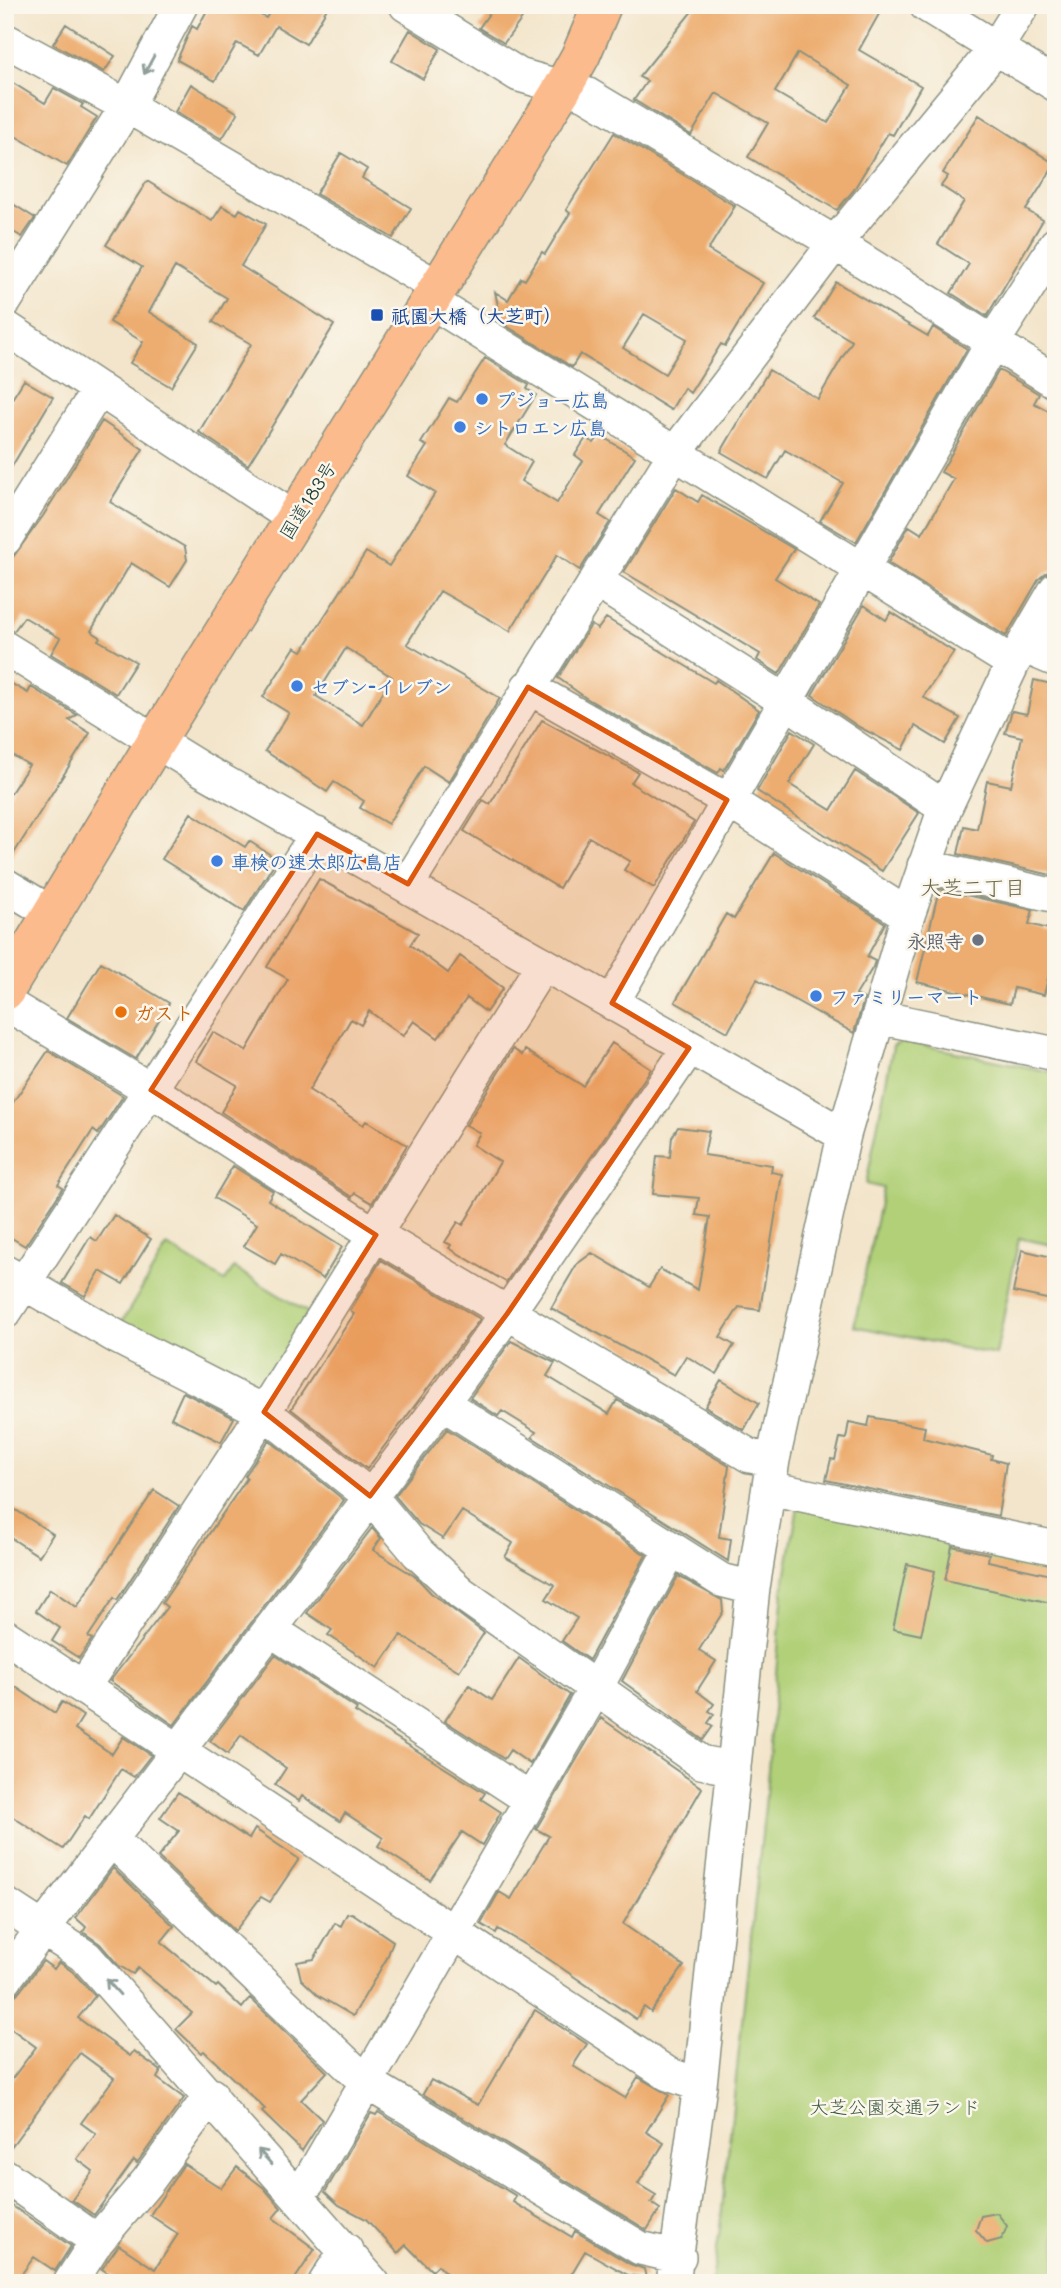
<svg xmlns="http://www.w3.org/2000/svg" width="1061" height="2288" font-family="Mali,'Klee One',sans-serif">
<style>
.green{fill:#b1d078;stroke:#688656;stroke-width:2}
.building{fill:#edad70;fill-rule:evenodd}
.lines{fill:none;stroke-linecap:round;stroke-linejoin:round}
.minor-casing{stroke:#899180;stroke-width:36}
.highway-casing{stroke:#899180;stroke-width:41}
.minor{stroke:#fff;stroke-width:33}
.highway{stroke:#fbbb8d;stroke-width:38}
.oneway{stroke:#8f9e9a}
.marked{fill:#de580e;fill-opacity:0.2;stroke:#de580e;stroke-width:5;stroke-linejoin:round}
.transit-dot{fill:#1a4fb4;stroke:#fbf7ec;stroke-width:2.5}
.shop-dot{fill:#3f7fe0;stroke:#fbf7ec;stroke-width:2.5}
.worship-dot{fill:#6b7280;stroke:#fbf7ec;stroke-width:2.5}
.food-dot{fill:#e8710a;stroke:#fbf7ec;stroke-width:2.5}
.labels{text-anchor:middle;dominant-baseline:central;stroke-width:5;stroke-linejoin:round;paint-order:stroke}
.transit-label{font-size:19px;font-weight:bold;fill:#164399;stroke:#fbf7ec;text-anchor:start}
.shop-label{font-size:19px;font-weight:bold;fill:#366cbe;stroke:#fbf7ec;text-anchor:start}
.street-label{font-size:19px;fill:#1f3d34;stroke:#fbf7ec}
.worship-label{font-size:19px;font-weight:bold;fill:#5b616d;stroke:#fbf7ec;text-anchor:end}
.food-label{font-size:19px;font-weight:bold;fill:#c56008;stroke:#fbf7ec;text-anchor:start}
.park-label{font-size:19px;fill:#3c5a42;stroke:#fbf7ec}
.neighbourhood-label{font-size:21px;fill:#676449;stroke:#fbf7ec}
</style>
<rect width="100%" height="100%" fill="#fbf7ec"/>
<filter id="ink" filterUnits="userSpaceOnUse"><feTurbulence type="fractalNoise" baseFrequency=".0143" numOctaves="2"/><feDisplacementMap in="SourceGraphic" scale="14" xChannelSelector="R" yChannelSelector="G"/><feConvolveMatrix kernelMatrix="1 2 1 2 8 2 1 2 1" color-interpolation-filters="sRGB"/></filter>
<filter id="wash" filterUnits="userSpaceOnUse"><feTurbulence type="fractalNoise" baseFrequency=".00686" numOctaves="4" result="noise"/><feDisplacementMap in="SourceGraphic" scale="28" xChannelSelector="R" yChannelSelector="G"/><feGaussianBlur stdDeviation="1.57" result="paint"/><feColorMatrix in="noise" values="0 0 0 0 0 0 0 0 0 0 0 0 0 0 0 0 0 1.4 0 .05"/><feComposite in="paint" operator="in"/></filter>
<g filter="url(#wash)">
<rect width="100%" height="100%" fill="#f3e5cb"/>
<path class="green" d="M903,1041L1056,1073V1246L1019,1238L996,1355L854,1326L883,1188L866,1184L893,1046Z
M167,1246L225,1281L234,1268L312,1315L266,1385L251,1390L119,1327Z
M798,1507L1056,1563V2283H712L720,2228L765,1806L783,1589Z"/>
<g id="blocks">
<path class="building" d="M210,5H242L266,18L274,5H329L306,44L276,26L259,55L237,43L215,81L177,60L192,26L197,29Z
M495,5H532L504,43L479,28Z
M697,5H884L859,50L921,86L893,135L888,133L853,191L837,210L748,157L768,123L716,93L691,135L634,100L647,81L639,77ZM798,53L851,85L828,123L775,92Z
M66,24L115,56L104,72L53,44Z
M410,30L440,49L423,79L392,61Z
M5,78L45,103L54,88L83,104L81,107L97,117L67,166L5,130Z
M191,84L238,113L222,139L175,112Z
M979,115L1055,164L1026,210L1043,220L987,316L951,293L969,264L938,244L964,201L941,186L948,176L943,173Z
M614,133L735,206L708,250L763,283L725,346L721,344L690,393L684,388L671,410L580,354L572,367L502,323L495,292L508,300L521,278L525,280L542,252L545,254L570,213L566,210ZM644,314L687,339L665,374L623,348Z
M341,153L367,169L362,178L411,208L393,238L316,194Z
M147,181L212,221L222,206L237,214L240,209L266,224L241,266L334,325L248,465L199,432L251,344L213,322L227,298L175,267L149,312L198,343L171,387L130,363L143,342L110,322L142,267L106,245Z
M5,199L35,218L22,237L5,227Z
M836,282L928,336L933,327L967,349L856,542L820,521L843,483L785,450L768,479L721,452L769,370L818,399L852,341L814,318Z
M485,358L529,385L527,389L536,395L505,445L532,462L521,481L557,503L583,461L575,455L586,438L594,443L600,435L635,457L599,515L610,522L580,570L557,555L510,631L440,591L407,644L500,698L449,782L424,766L388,824L360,808L364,801L334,782L327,792L265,751L289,713L263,697L295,647L302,651L366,552L389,566L435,493L408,476L427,446L421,443L449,398L457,402ZM346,648L392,677L363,725L316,696Z
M999,370L1039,394L1034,403L1056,415V570L1046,573L1039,579L1006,636L888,563L909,526L922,534L954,479L941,472Z
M24,380L53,397L5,478V410Z
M102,421L143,449L110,502L185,547L187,560L170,587L131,563L91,631L100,637L98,640L136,662L116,694L51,654L60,638L24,617L14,631L5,629V568L43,516Z
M676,488L698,502L702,495L794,549L775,578L819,605L779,674L757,660L760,654L624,572Z
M864,605L886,620L891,612L954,652L923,697L960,718L945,744L915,726L903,750L859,727L812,695Z
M606,618L714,683L716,680L759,710L724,770L721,768L718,773L586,698L558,678L591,625L598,629Z
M5,680L28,693L31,687L77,715L69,720L90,733L6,866L5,802L29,765L5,751Z
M1034,680L1056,685V876L958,854L964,826L977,829L987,781L1011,786L1022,737L1005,733L1012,711L1027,714Z
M542,720L638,772L631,783L694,822L654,888L624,870L630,861L589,837L559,888L464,831L483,800L490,804Z
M792,730L814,744L789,784L831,810L855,771L919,813L882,871L757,791Z
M191,813L245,847L249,841L277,859L244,911L162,859Z
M774,853L885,923L867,957L875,961L873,967L856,995L864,999L854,1033L757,979L728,1032L675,1002L726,914L734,919Z
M319,879L418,933L410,945L448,973L460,956L503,988L486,1012L467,998L438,1038L414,1021L403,1036L369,1011L361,1025L351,1019L309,1090L363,1125L366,1121L407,1145L372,1203L355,1193L352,1197L221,1112L237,1085L196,1061L213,1032L246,1051L288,979L267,967Z
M939,889L1033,910L1029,924L1056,931V967L1051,966L1044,995L1014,988L1010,1004L917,982Z
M101,962L169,1003L136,1059L67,1018Z
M612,1043L651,1069L506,1282L449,1248L451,1245L445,1242L458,1222L463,1225L500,1162L473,1145L480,1133L466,1125L513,1049L522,1055L525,1050L583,1086Z
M48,1051L123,1096L98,1134L93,1130L58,1185L63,1188L25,1246L5,1234V1114Z
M678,1127L709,1131L704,1155L772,1165L771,1172L782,1174L760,1310L739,1307L720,1337L734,1345L717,1374L686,1356L674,1375L551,1308L577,1264L592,1253L649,1287L660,1269L698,1290L710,1217L696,1215L699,1198L653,1194L657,1156L670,1157L672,1137Z
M233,1166L273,1191L268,1200L342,1247L323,1279L281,1254L275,1264L244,1246L257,1224L214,1198Z
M114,1215L151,1239L123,1284L100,1271L85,1296L62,1283L90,1237L97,1241Z
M1022,1250L1056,1258V1301L1013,1292Z
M381,1260L480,1319L367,1469L291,1409L354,1314L350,1311Z
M511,1341L555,1363L547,1376L609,1414L617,1400L729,1466L719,1537L731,1539L728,1561L532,1437L536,1432L502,1411L498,1416L470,1398Z
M721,1380L759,1403L744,1430L705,1407Z
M183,1392L234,1418L221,1442L171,1418Z
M870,1417L925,1427L923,1438L992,1455L991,1459L1006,1463L998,1516L826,1480L831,1459L835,1460L840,1438L846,1439L849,1422L868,1426Z
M447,1429L646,1555L589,1660L562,1641L577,1618L546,1599L555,1585L505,1557L513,1543L462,1511L443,1539L419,1524L395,1496Z
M269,1440L344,1500L174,1725L110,1681L167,1607L162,1603L247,1478L245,1476Z
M154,1490L179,1506L117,1600L114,1598L88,1637L92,1639L79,1658L52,1641L60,1628L36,1611L50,1589L77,1607Z
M5,1503L53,1534L39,1556L5,1534Z
M372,1528L381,1538L373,1550L416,1577L431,1593L484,1633L459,1671L401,1635L378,1668L328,1635L332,1630L307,1613Z
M952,1546L989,1554L988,1561L1056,1576V1604L945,1580Z
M907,1564L935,1571L921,1635L893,1629Z
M678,1576L722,1600L723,1612L699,1650L716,1661L697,1691L714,1704L709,1711L714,1714L708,1723L713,1726L703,1740L622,1681Z
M275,1655L357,1709L355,1712L485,1793L481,1799L501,1812L482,1845L462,1832L430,1880L378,1846L383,1838L345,1813L340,1821L302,1796L299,1801L275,1785L286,1768L241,1735L228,1754L210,1741Z
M519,1658L570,1695L530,1764L510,1750L504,1759L445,1721L469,1685L492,1700Z
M5,1680L55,1713L62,1702L83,1716L75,1729L112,1754L123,1737L151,1755L134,1777L121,1769L89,1819L85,1816L63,1849L5,1812Z
M601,1718L702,1788L623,1924L684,1966L651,2012L644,2007L636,2019L547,1958L498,1929L496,1933L481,1924L499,1892L511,1899L549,1836L536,1829Z
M178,1792L249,1839L255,1829L299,1859L270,1902L261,1897L235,1931L158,1857L179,1831L160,1818Z
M113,1868L174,1926L161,1942L216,1987L218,1985L242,2008L250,1998L327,2072L301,2100L322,2120L302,2151L262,2112L265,2109L204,2051L201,2053L176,2029L192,2013L138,1968L133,1974L118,1965L100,1944L83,1932L86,1927L76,1918Z
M352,1913L393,1941L387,1958L353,2016L319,1996L301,1979L297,1962L314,1959L335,1923L341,1926L347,1914Z
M43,1961L54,1969L59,1962L73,1972L95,1996L78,2018L130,2056L134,2051L161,2071L157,2078L184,2098L137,2163L134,2160L94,2215L72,2200L93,2171L77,2159L96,2134L81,2123L114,2078L80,2053L5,2155V2088L36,2047L5,2024V2004L20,1991Z
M535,2010L587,2044L573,2066L625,2098L638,2077L669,2095L646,2132L664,2143L638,2184L656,2195L651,2203L660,2209L647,2230L423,2094L431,2080L478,2105Z
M378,2112L516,2196L513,2202L572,2237L575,2231L630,2264L644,2269L646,2278L628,2275L585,2251L566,2283H455L438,2265L432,2271L406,2245L398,2253L366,2219L339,2205L325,2192L371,2113L376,2115Z
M184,2164L221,2188L237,2167L264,2188L281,2208L273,2218L315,2249L292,2283H122L102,2269L119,2245L155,2269L178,2234L150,2215Z
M5,2201L71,2246L55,2271L34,2257L15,2283H5Z
M997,2213L1007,2226L1002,2239L987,2243L976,2230L981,2216Z"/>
</g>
</g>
<g filter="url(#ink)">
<use href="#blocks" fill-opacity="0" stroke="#899180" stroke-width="2"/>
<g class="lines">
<g class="minor-casing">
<path id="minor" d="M406,5L519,75L586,94L835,243L1056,382
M926,5L1056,85
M5,40L127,106L438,287
M5,301L127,106L181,5
M430,301L1013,663
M5,327L295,519
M5,539L99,389
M596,581L787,702L945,808
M1023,646L1056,660
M5,648L201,769L844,1135
M528,687L727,800L908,915
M924,866L1056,896
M408,884L675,453L835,243L996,48L1023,5
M5,885L53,914
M5,1003L151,1090L376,1235L750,1456L773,1460
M612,1003L993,342L1056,244
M878,1017L1056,1054
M5,1272L117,1337L264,1412L370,1496L418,1553L461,1593L701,1762L734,1769
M5,1312L317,834
M442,1403L721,1580L753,1588
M769,1488L1056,1548
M271,1630L531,1800
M5,1636L668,2074L700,2085
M84,1686L264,1412L543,964
M111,1839L366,2082L640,2248L679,2257
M5,1904L86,1957L373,2283
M5,1979L442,1403L507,1314L689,1048
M5,2176L97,2241
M297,2193L309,2181L596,1688L671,1549
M70,2283L97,2241L147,2182L211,2095
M325,2283L346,2250
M673,2283L700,2085L753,1588L773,1460L844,1135L908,915L945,808L1013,663L1056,589"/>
</g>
<g class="highway-casing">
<path id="highway" d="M5,991L156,741L562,89L581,55L602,5"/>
</g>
<use href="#minor" class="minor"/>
<use href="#highway" class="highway"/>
</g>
<defs><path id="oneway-shaft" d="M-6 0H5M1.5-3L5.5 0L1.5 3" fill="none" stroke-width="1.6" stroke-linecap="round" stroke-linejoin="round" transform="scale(1.75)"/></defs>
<g class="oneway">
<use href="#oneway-shaft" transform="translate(149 65) rotate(118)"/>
<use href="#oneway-shaft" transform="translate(113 1987) rotate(-132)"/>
<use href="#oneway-shaft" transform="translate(265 2157) rotate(-132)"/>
</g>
</g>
<path class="marked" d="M528,687L727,800L612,1003L689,1048L507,1314L370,1496L264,1412L376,1235L151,1090L317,834L408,884Z"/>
<rect class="transit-dot" x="370" y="308" width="14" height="14" rx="3.5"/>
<g class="shop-dot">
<circle cx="482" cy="399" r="7"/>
<circle cx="460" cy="427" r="7"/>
<circle cx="297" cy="686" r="7"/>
<circle cx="217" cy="861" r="7"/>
<circle cx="816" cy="996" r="7"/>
</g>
<circle class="worship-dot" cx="978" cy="940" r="7"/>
<circle class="food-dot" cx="121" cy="1012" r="7"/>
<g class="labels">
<g class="transit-label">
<text x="391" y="315">祇園大橋（大芝町）</text>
</g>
<g class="shop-label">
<text x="496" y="399">プジョー広島</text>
<text x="474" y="427">シトロエン広島</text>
<text x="311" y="686">セブン-イレブン</text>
<text x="231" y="861">車検の速太郎広島店</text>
<text x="830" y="996">ファミリーマート</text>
</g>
<g class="street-label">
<text transform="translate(307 500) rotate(-58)">国道183号</text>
</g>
<g class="worship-label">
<text x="964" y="940">永照寺</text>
</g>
<g class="food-label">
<text x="135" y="1012">ガスト</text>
</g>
<g class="park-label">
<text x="895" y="2106">大芝公園交通ランド</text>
</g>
<g class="neighbourhood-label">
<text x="973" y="886">大芝二丁目</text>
</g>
</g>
<rect width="1061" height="2288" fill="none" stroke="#fbf7ec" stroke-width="28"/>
</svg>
